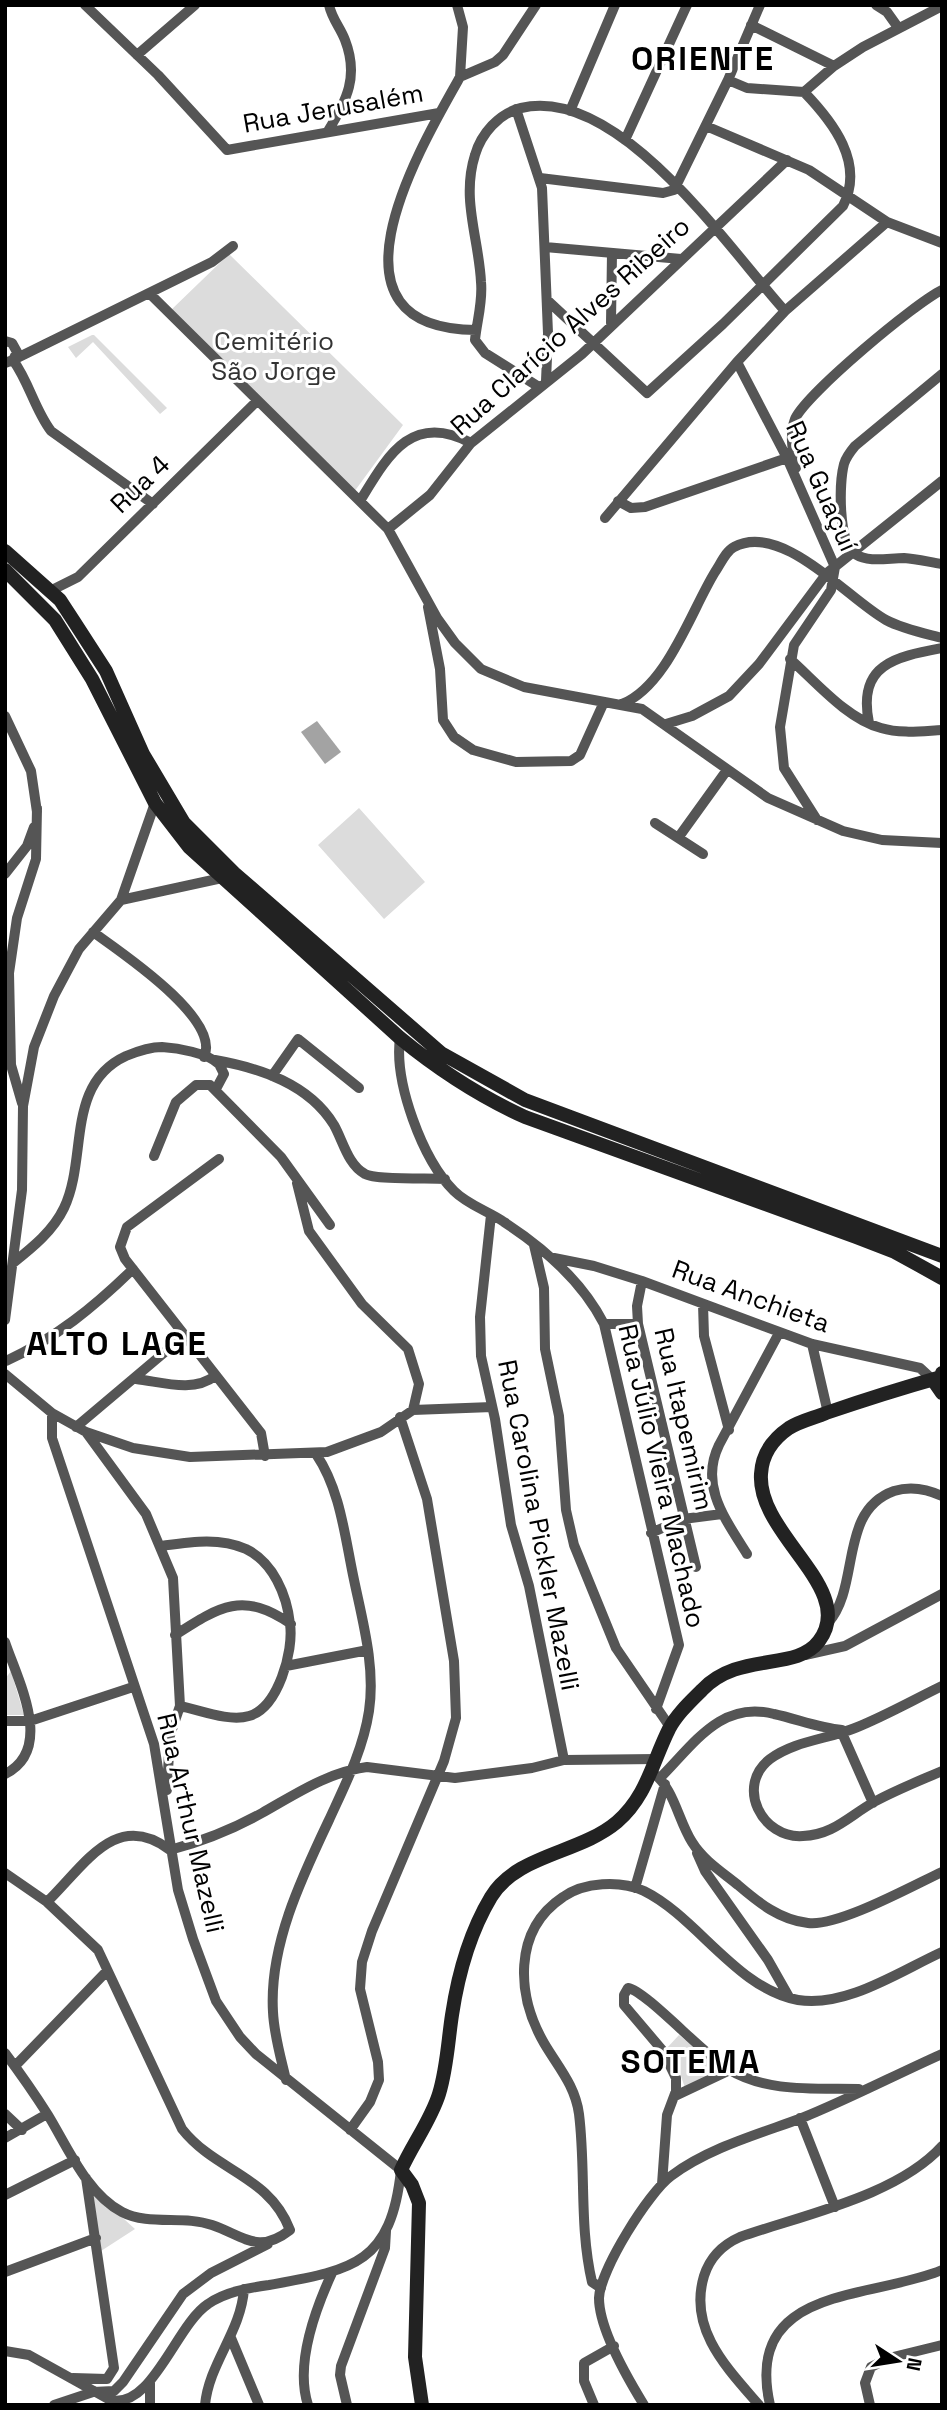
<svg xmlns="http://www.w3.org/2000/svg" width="947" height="2410" font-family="'Space Grotesk',sans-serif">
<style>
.green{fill:#dcdcdc}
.water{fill:#a3a3a3}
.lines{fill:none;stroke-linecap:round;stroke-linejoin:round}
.street{stroke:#555;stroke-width:10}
.secondary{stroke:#222;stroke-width:14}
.labels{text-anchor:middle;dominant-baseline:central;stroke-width:6;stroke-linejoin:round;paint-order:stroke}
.street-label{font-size:26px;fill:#000;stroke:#fff}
.park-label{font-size:26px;fill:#333;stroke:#fff}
.district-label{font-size:33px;font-weight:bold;letter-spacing:2px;fill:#000;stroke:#fff}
</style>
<rect width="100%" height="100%" fill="#fff"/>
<path class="green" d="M229,254L403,425L354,492L170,311Z
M92,335H94L167,408L160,414L93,342L76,358L68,347Z
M359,808L425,882L384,919L318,845Z
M11,1671L24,1715H5V1679Z
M679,2035L718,2067L719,2072L685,2088L677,2064L666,2049Z
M91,2189L135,2229L101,2251Z"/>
<path class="water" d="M317,721L341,752L325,764L301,732Z"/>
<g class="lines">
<path class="street" d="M85,5L158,75L227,150L439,113
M457,5L463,27L460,77
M876,5L887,12L897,26
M751,25L834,66
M137,55L195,5
M728,80L747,88L804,92
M804,92L834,66L863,47L942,6
M516,109L542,188L548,333L546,381
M570,111L615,5
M706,126L809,170L887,222L942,243
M328,131C347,100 359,76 345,40C340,27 332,19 329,5
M625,140L687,5
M540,178L663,193L674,190L728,80L760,5
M545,247L681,259
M149,293L388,529L437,618L455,643L481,669L524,687L642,709L768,798L843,831L882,840L942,843
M547,300L647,393L723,324L843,206C865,163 833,122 804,92
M611,323L612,253
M476,330C314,329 418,151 460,77L495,62L503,55L536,5
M5,341L12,343L17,352L13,360L5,363
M737,362L787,458L835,567L831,590L794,645L780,727L784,768L817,820
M942,374L855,446C850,452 846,457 844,464C839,483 838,542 855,554C869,563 888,558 904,558C917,559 929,562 942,564
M539,387L485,353L475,340C477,320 483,302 481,282C479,239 461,199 475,155C481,134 499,113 521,108C619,85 728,248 785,311
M796,468C793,452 789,435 795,419C806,394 915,303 942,290
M360,501C387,457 411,411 471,443
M618,501L631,508L645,507L787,458
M153,504L51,431C35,410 29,382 13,360L212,262L233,246
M605,518L737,362L785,311L887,222
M388,529L430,495L471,443L582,354L787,160
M50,591L78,577L256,402
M428,607L440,669L443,720L454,737L473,750L516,762L571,761L580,755L604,702
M790,659C816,682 847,719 881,728C901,734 922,731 942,730
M622,704C667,686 691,611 715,572C721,563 726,551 734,547C782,521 849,600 886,620C903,629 923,633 942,638
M5,716L31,771L37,812
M869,723C857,664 895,657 942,648
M666,724L692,716L729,696L759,664L827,573L942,481
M655,823L703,854
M678,838L727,770
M5,874L27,846L34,827
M121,900L222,878
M93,932C119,951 222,1019 204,1057
M400,1038C394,1082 422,1159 454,1191C468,1205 488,1211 504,1222C544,1248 582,1281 604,1324L679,1645L656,1709
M215,1060C260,1068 309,1084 334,1125C343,1141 348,1165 365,1174C375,1180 429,1178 445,1179
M272,1076L298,1039L359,1088
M22,1103L11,1065L9,973L17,918L36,859L37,808
M154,1156L176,1102L196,1085H210L281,1157L330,1225
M219,1159L127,1227L120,1247L125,1259L261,1433L265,1456
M297,1183L309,1231L362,1304L408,1349L419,1384L413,1410
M491,1215L480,1317L481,1356L495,1419L511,1525L529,1586L564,1760
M534,1245L544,1288L545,1349L559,1416L566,1510L574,1545L616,1648L670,1727
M554,1258L594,1266L642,1281L812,1344L920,1368L933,1380
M13,1263C33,1247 53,1231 64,1208C88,1158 65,1084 126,1056C138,1051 149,1047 162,1047C178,1048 207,1053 219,1064L224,1074L216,1089
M642,1281L637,1306L638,1324L696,1567
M703,1304L704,1336L729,1430
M5,1320L22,1190L23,1106L34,1047L54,996L79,949L121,900L155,803
M604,1324H638
M812,1344L828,1413
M6,1361C56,1338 94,1307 133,1269
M5,1374L52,1413L86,1432L133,1448L190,1457L327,1452L381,1432L413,1410L492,1407
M136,1379C162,1382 193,1393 215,1376
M76,1427L185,1335
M86,1432L146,1514L173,1578L180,1706L170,1735L167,1790
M651,1533L683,1519L722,1514
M161,1546C190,1542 219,1537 246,1549C273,1562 287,1595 290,1624C294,1651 278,1708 249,1716C229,1722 200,1710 180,1706
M747,1554C726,1520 699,1486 719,1445L779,1333
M828,1623C861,1586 838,1511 894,1491C910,1486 927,1489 942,1496
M175,1635C220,1606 243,1591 291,1624
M5,1642C18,1681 55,1749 5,1774
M805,1655L845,1646L942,1594
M286,1666L368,1650
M942,1686C913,1700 885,1716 855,1728C828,1739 794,1741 770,1759C735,1786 762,1839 803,1836C833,1835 849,1816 874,1802C896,1790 919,1781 942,1771
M5,1721H30L133,1687
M842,1733L873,1803
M653,1773C674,1788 678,1820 692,1842C703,1860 722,1872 738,1885C759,1903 780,1920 808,1923C838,1927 912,1886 942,1872
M660,1778C694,1744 721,1700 774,1714C797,1719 819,1728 842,1730
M170,1850C200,1842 235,1828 262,1813C296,1794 328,1772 367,1767L455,1778L532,1768L564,1760L657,1759
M697,1853L705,1871L768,1960L789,1997
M5,1873L47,1902L98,1950L182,2129C216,2172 269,2175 290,2230C258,2255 244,2236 212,2225C183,2215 149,2226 122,2212C87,2194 67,2146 48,2115C34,2093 20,2073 5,2053
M635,1888L665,1784
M47,1902C85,1865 116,1809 170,1850
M15,2066L107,1971
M286,2080C281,2058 274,2035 273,2012C269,1946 301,1879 329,1820C345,1785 363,1750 369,1711C376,1664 361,1616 352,1570C344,1530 339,1488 316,1454
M675,2096L730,2070
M5,2114L22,2130
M800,2118L835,2207
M350,2130L370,2102L379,2080L378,2062L360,1989L362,1962L372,1931L444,1761L456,1718L454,1661L427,1499L400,1417
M5,2138L47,2114
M662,2184L667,2115L676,2091V2078L663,2051L624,2005V1995L628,1988C646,1991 703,2054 728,2069C767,2093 815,2088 859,2089
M5,2195L75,2160
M5,2272L96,2238
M601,2288L592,2282C579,2226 586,2170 579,2114C575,2085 558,2067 544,2043C517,1996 512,1931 563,1897C584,1882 620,1880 644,1891C697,1917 737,1989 798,2000C846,2008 900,1971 942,1952
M231,2338L259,2405
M5,2351L29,2355L110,2400C152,2410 176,2325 208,2304C225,2292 248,2288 269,2285C352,2270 391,2265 401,2170L256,2054L240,2037L216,2001L193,1939L178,1890L154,1744L52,1438V1413
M73,2378L107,2379L114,2368L86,2178
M54,2405L93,2392L114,2391L123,2382L183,2294L211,2273L268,2244
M150,2405V2381
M205,2405C209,2363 241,2332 244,2289
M308,2405C295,2365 315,2310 332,2273
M347,2405L340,2375L341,2366L385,2248L386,2231
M594,2405L584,2381V2363L614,2346
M644,2405C628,2379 599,2329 599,2298C600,2270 649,2192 671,2176C708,2148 759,2134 802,2118C849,2099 895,2075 942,2054
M759,2405C727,2368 688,2329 704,2276C710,2257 722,2245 740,2237C802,2215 897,2196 942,2146
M770,2405C743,2285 870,2300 942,2270
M870,2405L865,2383L871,2367L889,2358L942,2345"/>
<path class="secondary" d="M5,551L60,600L75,623L106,671L143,754L184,823L234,873L441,1053L525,1100L942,1256
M5,570L55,620L92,679L155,803L189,847L400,1038C439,1070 479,1096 525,1117L856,1237L895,1252L942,1278
M933,1380L942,1393
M422,2405L415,2357L419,2203L412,2185L401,2170C412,2145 431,2120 439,2094C447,2068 448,2041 452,2015C458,1975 470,1932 491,1897C517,1854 579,1854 617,1822C647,1796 652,1763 669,1729C677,1714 690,1702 702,1690C739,1651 796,1672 819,1641C858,1589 757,1535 761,1474C762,1454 773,1439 789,1428C800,1421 814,1418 826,1413C864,1400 902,1388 941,1377L942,1373"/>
</g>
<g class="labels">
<g class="street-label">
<text transform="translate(333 108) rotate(-10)">Rua Jerusalém</text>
<text transform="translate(570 326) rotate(-42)">Rua Clarício Alves Ribeiro</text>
<text transform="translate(140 484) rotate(-44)">Rua 4</text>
<text transform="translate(822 486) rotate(66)">Rua Guaçuí</text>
<text transform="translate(751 1296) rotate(20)">Rua Anchieta</text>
<text transform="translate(684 1419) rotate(77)">Rua Itapemirim</text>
<text transform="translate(662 1476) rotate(77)">Rua Júlio Vieira Machado</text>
<text transform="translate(539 1525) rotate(79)">Rua Carolina Pickler Mazelli</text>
<text transform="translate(191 1823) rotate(77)">Rua Arthur Mazelli</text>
</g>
<g class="park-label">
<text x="274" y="341">Cemitério<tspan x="274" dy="30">São Jorge</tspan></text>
</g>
<g class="district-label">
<text x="703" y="59">ORIENTE</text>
<text x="117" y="1344">ALTO LAGE</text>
<text x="691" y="2062">SOTEMA</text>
</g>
</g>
<rect width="947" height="2410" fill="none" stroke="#000000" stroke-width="14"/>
<g transform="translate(898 2361) rotate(102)" stroke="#ffffff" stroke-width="5" paint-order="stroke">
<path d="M0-5L12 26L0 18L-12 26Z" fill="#000000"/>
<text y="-10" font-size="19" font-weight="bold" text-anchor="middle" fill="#000000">N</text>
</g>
</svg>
